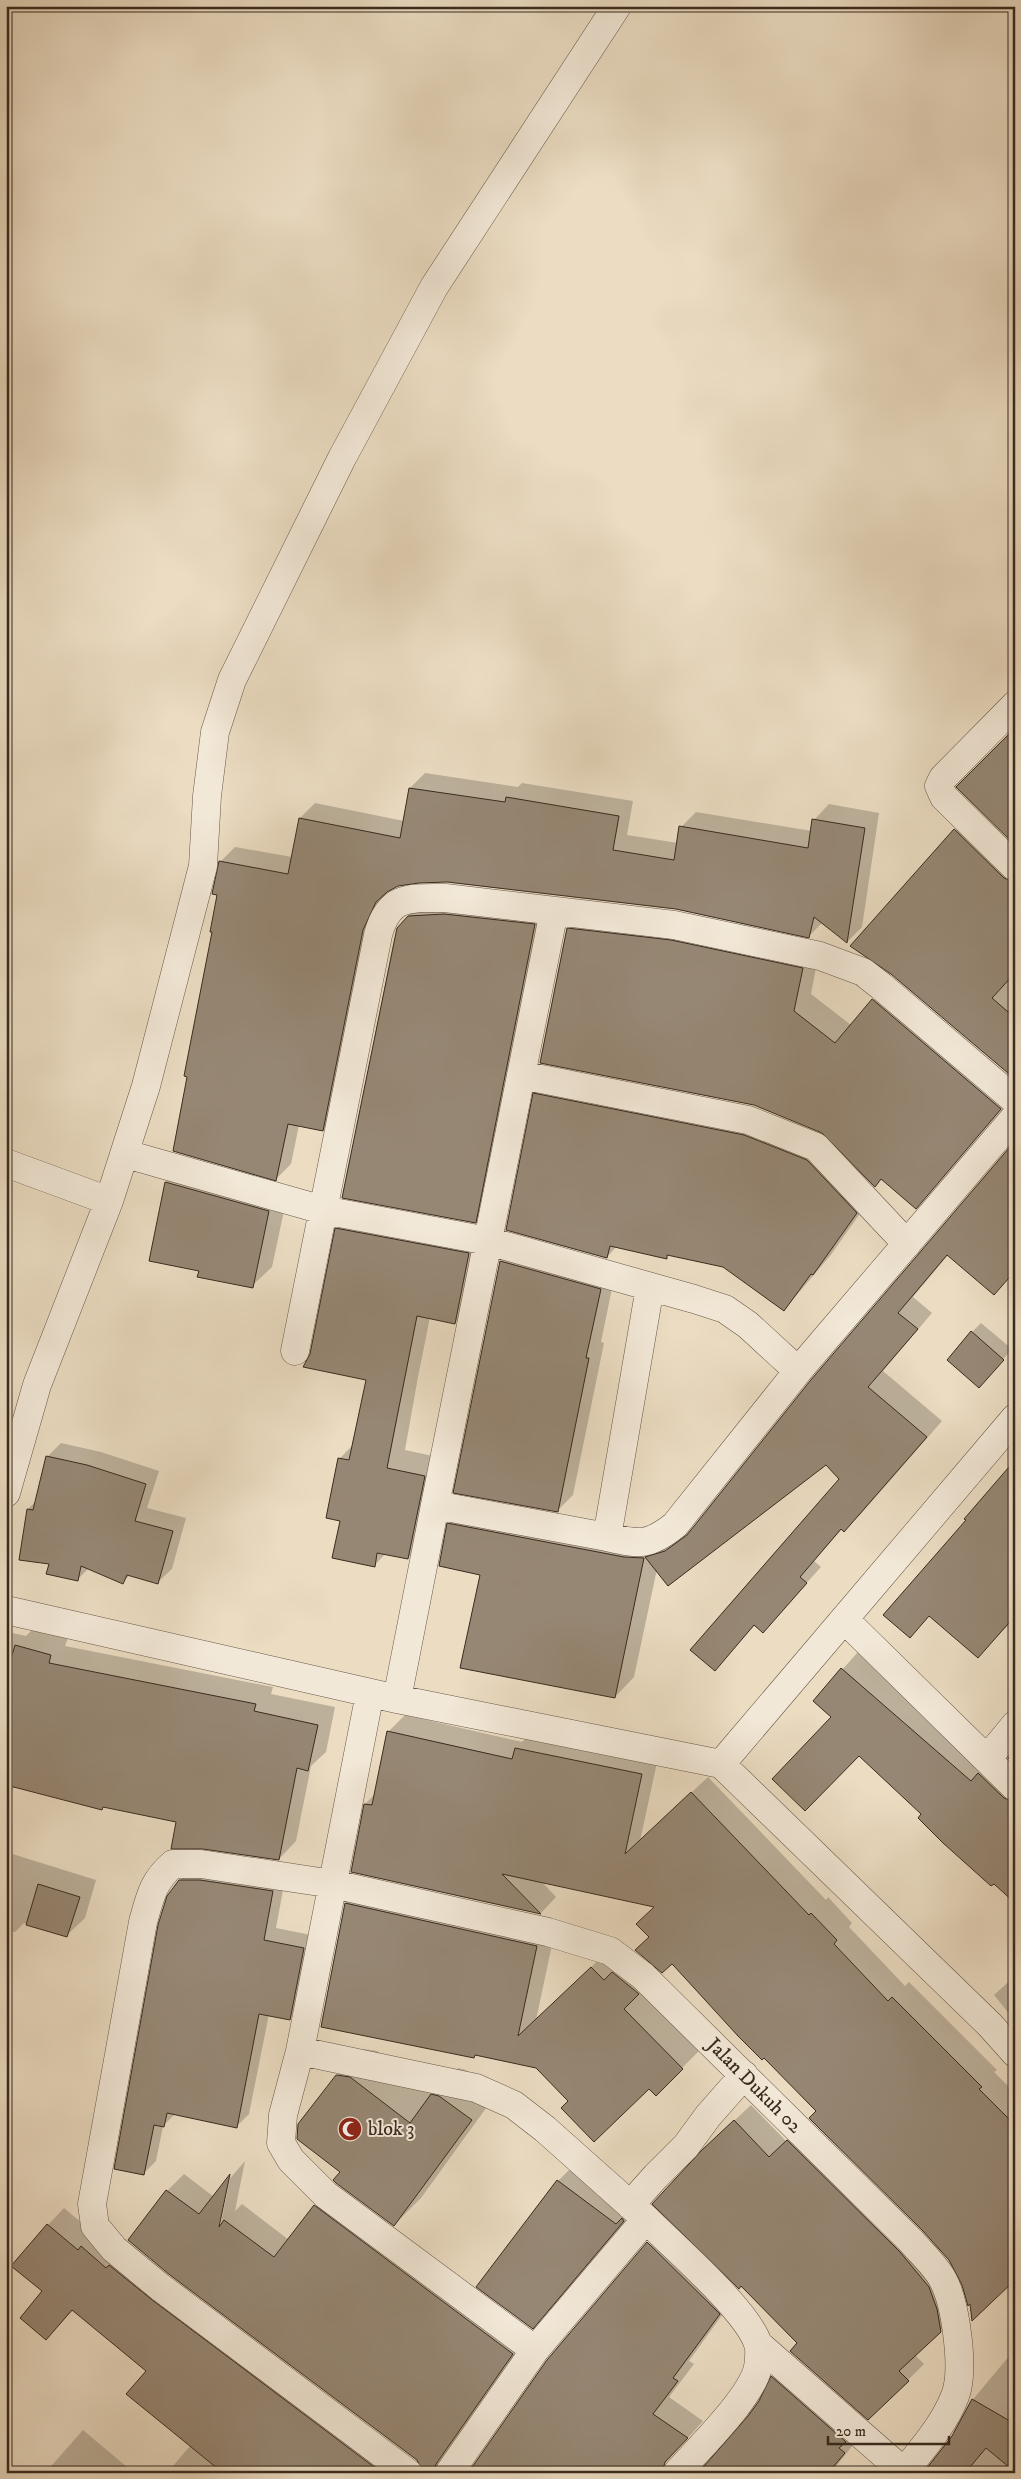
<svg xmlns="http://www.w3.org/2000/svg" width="1021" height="2479" font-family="'IM FELL DW Pica',serif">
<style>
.shadow{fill:#0003;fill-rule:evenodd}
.building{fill:#968774;stroke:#392b1f}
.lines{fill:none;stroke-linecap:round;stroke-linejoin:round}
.minor-casing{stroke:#665748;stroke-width:29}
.minor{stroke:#f2e8d7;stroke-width:28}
.labels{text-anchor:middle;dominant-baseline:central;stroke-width:4;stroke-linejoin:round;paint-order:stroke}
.street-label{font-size:20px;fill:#392b1f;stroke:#f2e8d7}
.poi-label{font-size:20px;fill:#392b1f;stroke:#f2e8d7;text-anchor:start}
</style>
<rect width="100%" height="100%" fill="#ebdcc2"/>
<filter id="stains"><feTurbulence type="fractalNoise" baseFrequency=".004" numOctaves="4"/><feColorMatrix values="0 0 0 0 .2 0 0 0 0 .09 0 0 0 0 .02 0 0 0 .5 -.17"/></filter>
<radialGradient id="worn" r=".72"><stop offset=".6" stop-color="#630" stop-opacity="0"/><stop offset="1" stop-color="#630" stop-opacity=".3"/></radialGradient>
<path class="shadow" d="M425,773L518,787L522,783L633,801L627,835L678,843L681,827L696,812L812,831L814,820L829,804L879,813L862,927L847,942L823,922L809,936L676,908L447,881L409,882L388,890L377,916L338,1115L323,1130L299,1125L291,1164L276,1179L214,931L219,894L220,862L235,847L292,857L300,818L315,803L404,821L410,788Z
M970,814L1015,858V1078L891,973L852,946Z
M418,906L550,909L491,1206L475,1221L343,1197L394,939L402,922Z
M585,912L819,952L811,994L851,1025L889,983L1015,1094L916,1208L882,1179L875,1185L823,1132L568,929Z
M552,1077L761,1118L873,1195L830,1256L784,1310L724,1266L669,1254L666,1257L617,1246L607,1257L535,1094Z
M1015,1143V1272L994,1294L949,1254L913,1297L932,1313L883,1371L942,1421L860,1515L844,1530L842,1529L814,1561L821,1567L763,1631L755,1625L715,1669L840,1479L826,1463L657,1569L634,1677L615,1697L481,1574L449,1524L468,1504L682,1536L696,1525Z
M185,1163L288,1192L272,1267L252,1286L200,1270L166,1182Z
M355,1211L487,1236L473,1305L455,1323L430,1317L418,1377L405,1450L442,1458L426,1540L408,1558L386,1553L374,1566L341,1520L339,1459L354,1444L367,1379L312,1355L337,1229Z
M517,1246L615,1274L601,1342L604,1343L573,1495L557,1511L455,1492L501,1261Z
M981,1323L1012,1349L988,1377L972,1332Z
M61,1443L101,1452L159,1471L147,1508L186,1518L172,1569L158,1582L130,1575L122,1583L89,1568L77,1580L50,1563L28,1509L36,1501L47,1457Z
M1015,1461V1618L978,1656L930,1615L910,1637L968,1520Z
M34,1628L68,1638L65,1646L273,1687L271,1694L335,1707L326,1752L311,1766L296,1841L279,1859L178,1821L105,1806L102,1809L14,1786L6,1817V1634L8,1632L26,1636Z
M858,1652L987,1765L1015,1776V1902L923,1814L833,1717L814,1701Z
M405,1715L522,1742L532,1732L658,1758L640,1841L708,1777L826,1900L828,1897L852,1923L849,1927L905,1986L909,1982L997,2070L994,2072L1015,2093V2279L971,2301L958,2273L945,2254L811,2118L818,2111L650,1937L655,1906L541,1881L556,1897L541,1913L352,1871L365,1804L375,1794L389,1731Z
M6,1852L96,1880L85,1918L67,1935L24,1923L15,1932L6,1930Z
M193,1868L285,1879L276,1928L316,1936L302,2006L290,2019L269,2014L249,2114L237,2126L175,2114L163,2126L156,2161L143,2174L180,1880Z
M365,1884L556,1926L536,2020L611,1948L701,2049L656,2094L649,2087L569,2101L536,2067L322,2026L346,1903Z
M1015,1976V2021L994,1995Z
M364,2049L377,2051L433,2094L458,2068L466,2070L497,2093L421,2198L394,2225L341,2172L337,2075Z
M751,2105L786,2141L804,2125L957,2314L915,2355L924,2364L908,2380L798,2343L720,2134Z
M245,2161L235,2211L242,2204L289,2240L315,2206L332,2190L529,2336L465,2472L471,2471L548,2360L665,2226L735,2297L689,2361L694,2364L669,2397L703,2421L662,2467L609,2473H167L190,2446L148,2371L74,2309L46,2339L44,2291L48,2225L64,2208L95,2234L415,2469L424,2473L418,2460L129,2240L167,2191L184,2174L214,2197ZM230,2178L219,2233L217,2232L227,2181Z
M577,2162L643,2201L552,2308L532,2327L558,2181Z
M1015,2349V2473H916L925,2472L953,2436L970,2403Z
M788,2361L860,2436L831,2473H699L737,2433L760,2402L772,2377Z
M83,2430L134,2473H45Z"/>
<path class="building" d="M1015,728V845L956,787Z
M409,788L505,802L506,797L619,816L613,850L674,860L679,826L808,848L812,819L865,828L847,943L814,917L809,938L676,909L447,882L419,883L398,886L387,892L376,902L363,930L323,1131L288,1124L276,1181L173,1151L187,1077L184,1076L212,932H210L217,895L212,894L219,861L288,874L299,818L400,838Z
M954,829L1004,878L1015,882V973L992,998L1015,1018V1079L891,974L850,946Z
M444,914L535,924L476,1223L342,1198L397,928L408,916Z
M567,928L671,940L803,968L794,1011L835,1043L872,999L1001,1109L916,1209L881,1179L875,1187L822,1133L754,1105L540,1063Z
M533,1093L744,1135L807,1160L857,1213L813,1275L811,1274L784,1311L723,1267L667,1255V1259L610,1246L607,1258L506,1230Z
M1015,1141V1271L994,1295L947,1255L898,1313L918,1329L868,1387L927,1437L844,1532L841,1529L800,1577L807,1583L763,1633L754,1625L715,1671L690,1650L839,1479L826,1465L668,1586L645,1557L665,1551L687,1535L810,1381Z
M165,1182L269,1211L253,1288L197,1277L199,1271L149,1261Z
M335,1228L469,1253L455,1324L417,1316L387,1468L425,1476L408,1559L377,1553L375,1567L332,1558L340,1521L326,1518L338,1458L349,1460L366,1380L303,1367L310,1354Z
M500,1261L601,1289L586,1358H589L558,1512L453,1493Z
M971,1331L1004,1360L979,1388L947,1360Z
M46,1456L87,1465L146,1484L135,1521L173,1531L158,1584L127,1575L123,1584L81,1566L78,1581L46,1574L49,1564L19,1560L27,1509L33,1510Z
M1015,1460V1616L978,1658L929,1616L910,1638L883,1615L966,1520L964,1519Z
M447,1523L624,1557L644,1558L615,1698L460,1668L480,1575L439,1566Z
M15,1645L51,1655L49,1663L256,1704L254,1711L318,1725L308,1771L297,1768L279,1860L203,1849H171L176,1822L103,1807L102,1810L6,1785V1676Z
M841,1668L971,1781L978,1773L1004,1798L1015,1802V1903L994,1884L991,1886L943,1843L918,1818L921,1814L859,1756L805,1811L772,1779L831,1717L813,1701Z
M387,1731L512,1759L515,1748L642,1774L625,1854L691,1792L809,1915L811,1913L837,1940L834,1944L888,2001L892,1997L982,2087L979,2089L1015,2125V2280L972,2321L970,2304L968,2306L962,2285L949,2260L922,2230L809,2118L816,2111L764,2058L762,2060L738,2036L674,1966L672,1964L662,1973L635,1950L649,1937L636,1924L654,1907L502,1874L541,1914L351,1872L364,1804L372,1805Z
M1015,1750V1765L1008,1758Z
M179,1880H200L273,1891L264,1940L304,1948L290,2020L259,2014L237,2128L167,2113L164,2127L154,2125L144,2175L114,2169L158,1925L167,1896Z
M38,1884L80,1897L67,1937L26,1925Z
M345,1903L537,1946L518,2036L591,1967L604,1980L612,1972L639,1994L624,2009L683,2069L656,2096L649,2089L594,2142L561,2108L568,2101L536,2068L475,2055L474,2058L321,2027Z
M336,2075L350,2077L410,2123L431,2094L439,2096L472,2120L394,2226L336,2183L333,2180L340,2172L297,2139L298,2124Z
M734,2120L769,2157L787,2140L900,2252L929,2287L937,2309L941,2332L899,2371L909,2381L868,2420L790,2351L797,2343L741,2286L739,2289L652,2204L702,2150Z
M230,2174L219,2227L224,2220L274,2257L314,2205L513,2354L436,2464L434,2473H423L417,2460L170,2275L128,2240L166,2190L199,2214Z
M557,2180L616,2224L622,2218L624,2221L533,2329L476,2287Z
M47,2224L78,2250L81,2246L106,2268L109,2265L151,2299L382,2473H223L126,2394L146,2371L72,2310L46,2340L20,2318L42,2291L11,2266Z
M647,2242L720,2314L673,2378L678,2381L653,2414L688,2438L665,2462L662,2473H468L547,2360Z
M771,2376L846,2442L839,2448L845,2453L828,2473H698L748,2416L759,2401Z
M972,2399L1015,2424V2472L986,2448L965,2473H923L952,2436Z"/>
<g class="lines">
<g class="minor-casing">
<path id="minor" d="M1015,705L943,778L939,786L944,797L1015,867
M554,911L435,1505L607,1537L650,1287
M521,1075L748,1120L816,1147L907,1244
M126,1154L323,1210L488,1241L694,1299L725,1309L748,1325L798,1371
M6,1163L109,1201
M295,1351L378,935C389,895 408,898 445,898L674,925L820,956L863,972L881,986L1015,1100
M6,1493L37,1385L109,1201L146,1086L203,866L207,796L215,732L232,680L342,458L434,287L617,6
M607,1537C638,1544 648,1547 675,1525L798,1371L1015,1117
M6,1610L397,1699L721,1764L1015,1418
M844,1619L1015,1787
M370,1693L300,2051L283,2115L281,2143L291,2160L326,2195L535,2350L646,2219C673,2246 748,2311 758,2344C760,2349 759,2361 758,2367C752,2397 699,2448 677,2473
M397,1699L435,1505
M987,1759L1015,1725
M721,1764L990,2025L1015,2053
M300,2051L476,2088L514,2105L545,2129L646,2219
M630,2205L656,2176L686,2146L708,2116L744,2075
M758,2344L904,2472
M408,2473L160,2287L114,2249L95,2226L92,2204L143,1922C150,1897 153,1881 173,1864H201L333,1884L548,1932L610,1951L643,1976L911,2241C921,2253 936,2266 943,2280C956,2304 965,2371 955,2396C944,2425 922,2449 903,2473
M449,2473L535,2350"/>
</g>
<use href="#minor" class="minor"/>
</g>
<defs>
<g id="mosque-disc" transform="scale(1.25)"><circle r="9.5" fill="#8f2418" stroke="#f2e8d7"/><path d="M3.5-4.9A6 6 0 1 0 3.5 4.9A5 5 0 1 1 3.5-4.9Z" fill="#fff"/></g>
</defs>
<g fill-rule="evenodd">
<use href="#mosque-disc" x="350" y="2129"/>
</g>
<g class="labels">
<g class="street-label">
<text transform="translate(754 2086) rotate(45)">Jalan Dukuh 02</text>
</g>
<g class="poi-label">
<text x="368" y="2129">blok 3</text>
</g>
</g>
<rect width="1021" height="2479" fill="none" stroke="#ebdcc2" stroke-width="25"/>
<rect x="8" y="8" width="1006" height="2464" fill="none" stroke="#392b1f" stroke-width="2.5"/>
<rect x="12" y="12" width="996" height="2454" fill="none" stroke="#392b1f"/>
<path d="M828 2436v8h121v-8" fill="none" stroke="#392b1f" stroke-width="2.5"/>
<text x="836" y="2436" font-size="15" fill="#392b1f" stroke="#f2e8d7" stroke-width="4" paint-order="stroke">20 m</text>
<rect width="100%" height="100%" filter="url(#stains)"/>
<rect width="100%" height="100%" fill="url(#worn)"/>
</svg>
